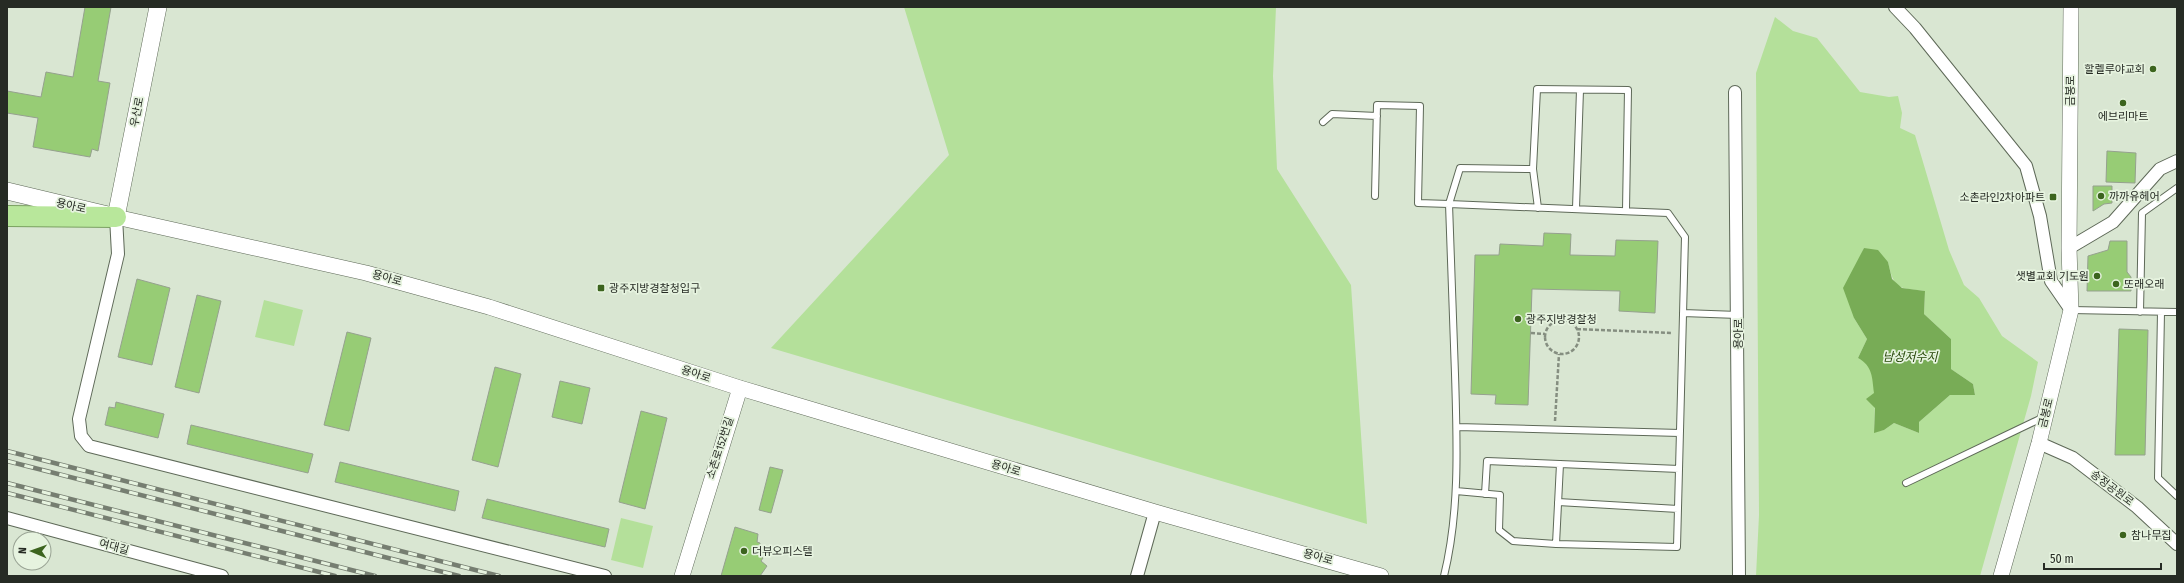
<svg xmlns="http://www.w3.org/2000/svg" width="2184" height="583" font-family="'Fira Sans Condensed','Noto Sans KR',sans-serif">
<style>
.green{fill:#b4e09a;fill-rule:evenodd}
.water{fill:#78ac56}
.building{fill:#97cc75;stroke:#95a18e}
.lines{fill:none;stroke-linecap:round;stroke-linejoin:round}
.service-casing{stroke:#5e6958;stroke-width:8}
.minor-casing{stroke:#5e6958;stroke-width:14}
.tertiary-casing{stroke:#5e6958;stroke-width:16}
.secondary-casing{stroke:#5e6958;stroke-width:18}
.trunk-casing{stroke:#7aa161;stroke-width:22}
.path{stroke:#858e80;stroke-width:2.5;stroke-dasharray:4 2;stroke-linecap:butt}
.service{stroke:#fff;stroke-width:6}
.minor{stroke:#fff;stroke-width:12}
.tertiary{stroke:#fff;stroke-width:15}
.secondary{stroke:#fff;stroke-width:17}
.trunk{stroke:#b8e79b;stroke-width:20}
.rail-casing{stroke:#767e71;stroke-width:4.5}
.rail{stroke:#e6f3df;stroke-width:3;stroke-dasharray:9;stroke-linecap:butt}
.poi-dot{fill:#3c641e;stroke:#e6f3df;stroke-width:1.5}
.labels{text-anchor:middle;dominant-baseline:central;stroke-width:3.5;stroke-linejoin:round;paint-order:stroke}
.poi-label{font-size:11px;fill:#262b24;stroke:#e6f3df;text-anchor:start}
.street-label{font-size:11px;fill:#262b24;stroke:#e6f3df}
.water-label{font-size:12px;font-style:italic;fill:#244506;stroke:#e6f3df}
</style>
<rect width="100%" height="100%" fill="#d9e6d2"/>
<path class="green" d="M904,7H1276L1273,76L1277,169L1351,285L1367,524L771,348L949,155Z
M1775,17L1793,31L1817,38L1860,92L1889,97L1898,96L1902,113L1900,128L1915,135L1949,250L1964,285L1979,298L2002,336L2038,362L2031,396L1980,576H1756L1759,515L1756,73ZM1864,248L1888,262C1894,290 1899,288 1925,291L1924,314L1951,339V369L1973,384L1975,395H1950L1919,422V433L1894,423L1884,430L1874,432C1875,418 1876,380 1870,368C1868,363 1863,360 1858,358L1867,339L1854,318L1855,268Z
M264,300L303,310L294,346L255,337Z
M621,518L653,526L643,568L611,560Z"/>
<path class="water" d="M1864,248L1878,250L1888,262L1892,279L1902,288L1925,291L1924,314L1951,339V369L1973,384L1975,395H1950L1919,422V433L1894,423L1884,430L1874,433L1875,408L1866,399L1874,393C1872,378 1873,366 1858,358L1867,339L1854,318L1843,288Z"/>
<path class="building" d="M85,7H111L98,81L110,83L98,151L92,149L90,157L33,147L38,118L7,113V91L41,97L46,72L73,77Z
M2107,151L2136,153L2135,183L2106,182Z
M2093,186H2112V203L2104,204L2093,211Z
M1544,233L1571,234L1570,255L1615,256L1616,240L1658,241L1655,313L1619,311L1620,291L1532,289L1528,405L1495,404L1496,395L1471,394L1475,255H1499L1500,244L1543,246Z
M2110,241H2127V272L2131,277V291H2087L2088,256L2108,250Z
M137,279L170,288L152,365L118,357Z
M197,295L221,301L199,393L175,387Z
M2119,329L2148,330L2145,455H2115Z
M347,332L371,338L349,431L324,425Z
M495,367L521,374L498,467L472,460Z
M560,381L590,388L582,424L552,417Z
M116,402L164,414L158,438L105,425L109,407L115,408Z
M641,411L667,418L645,509L619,502Z
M191,425L313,454L308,473L187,444Z
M340,462L459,491L455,511L335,482Z
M770,467L783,470L771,513L759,510Z
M487,499L609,529L605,547L482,518Z
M735,527L758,534L757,542L760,543L758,555L763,558L761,561L767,566L760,576H721Z"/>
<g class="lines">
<g class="service-casing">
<path id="service" d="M1323,122L1332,114L1377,116
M1375,196L1377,105L1420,106L1418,203L1449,204L1460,168L1533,169
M1538,208L1533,169L1537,89L1628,90L1626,210
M1576,208L1580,90
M2071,310L2177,312
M2140,312L2142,213L2177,188
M2161,312L2158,478L2177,496
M1683,313L1738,315
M1457,427L1680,433
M1906,483L2044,417
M1485,494L1487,461L1679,469
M1558,502L1678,509
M1556,544L1560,464
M1444,576C1460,511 1457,441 1455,374C1453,317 1451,260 1449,204L1668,213L1685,237L1677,547L1556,544L1513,541L1499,530L1500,495L1456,491"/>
</g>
<g class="minor-casing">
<path id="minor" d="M1895,7L1915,28L2026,166L2040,216L2051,281L2071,310
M1735,92L1739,576
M116,217L118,254L79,419L81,436L89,446L605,576
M2069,248L2113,222L2160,169L2177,161
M2039,443L2073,458L2137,507L2177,544
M7,518L222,576
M1137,576L1155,512"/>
</g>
<g class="tertiary-casing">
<path id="tertiary" d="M116,217L366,273L489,307L740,388L1155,512L1381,576
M682,576L740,388
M2001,576L2039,443L2071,310L2069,248L2071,7"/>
</g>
<g class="secondary-casing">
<path id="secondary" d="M7,191L116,217L158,7"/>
</g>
<g class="trunk-casing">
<path id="trunk" d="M7,216L116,217"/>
</g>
<path class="path" d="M1545 337a17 17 0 1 1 34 0a17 17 0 1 1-34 0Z
M1577,329L1672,333
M1531,333L1545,334
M1555,421L1559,354"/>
<use href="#service" class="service"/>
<use href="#minor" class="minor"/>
<use href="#tertiary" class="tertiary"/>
<use href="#secondary" class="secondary"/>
<use href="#trunk" class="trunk"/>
<g class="rail-casing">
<path id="rail" d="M7,451L499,576
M7,461L459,576
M7,483L375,576
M7,493L335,576"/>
</g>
<use href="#rail" class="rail"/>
</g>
<g class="poi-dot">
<circle cx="2153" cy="69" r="4"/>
<circle cx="2123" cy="103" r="4"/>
<circle cx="2101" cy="196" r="4"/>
<rect x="2049" y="193" width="8" height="8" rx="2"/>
<circle cx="2097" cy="276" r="4"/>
<circle cx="2116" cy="284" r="4"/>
<rect x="597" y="284" width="8" height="8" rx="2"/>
<circle cx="1518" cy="319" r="4"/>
<circle cx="2123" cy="535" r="4"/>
<circle cx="744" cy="551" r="4"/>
</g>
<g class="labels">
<g class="poi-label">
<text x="2145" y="69" text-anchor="end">할렐루야교회</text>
<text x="2123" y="116" text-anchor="middle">에브리마트</text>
<text x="2109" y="196">까까유헤어</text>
<text x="2045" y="197" text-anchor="end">소촌라인2차아파트</text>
<text x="2089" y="276" text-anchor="end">샛별교회 기도원</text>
<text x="2124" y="284">또래오래</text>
<text x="609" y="288">광주지방경찰청입구</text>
<text x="1526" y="319">광주지방경찰청</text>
<text x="2131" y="535">참나무집</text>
<text x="752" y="551">더뷰오피스텔</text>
</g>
<g class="street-label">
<text transform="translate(2070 91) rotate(-90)">금봉로</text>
<text transform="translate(137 112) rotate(-79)">우산로</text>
<text transform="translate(71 206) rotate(13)">용아로</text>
<text transform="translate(387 278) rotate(16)">용아로</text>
<text transform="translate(1738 334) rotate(-90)">용아로</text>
<text transform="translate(696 374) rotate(18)">용아로</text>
<text transform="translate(2046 413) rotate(-76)">금봉로</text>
<text transform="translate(720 448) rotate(-72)">소촌로152번길</text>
<text transform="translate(1006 468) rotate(17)">용아로</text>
<text transform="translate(2112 488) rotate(37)">송정공원로</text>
<text transform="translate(114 547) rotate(15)">여대길</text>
<text transform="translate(1318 557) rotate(16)">용아로</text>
</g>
<g class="water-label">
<text x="1910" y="357">남성저수지</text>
</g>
</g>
<rect width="2184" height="583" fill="none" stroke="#262b24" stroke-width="16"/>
<g transform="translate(32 551) rotate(272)"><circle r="19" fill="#e6f3df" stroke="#99a394"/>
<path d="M0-3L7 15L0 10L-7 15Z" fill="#3c641e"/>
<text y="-6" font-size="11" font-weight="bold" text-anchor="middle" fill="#262b24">N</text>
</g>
<path d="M2044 563v6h117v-6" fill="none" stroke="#262b24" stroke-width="2"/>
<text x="2050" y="563" font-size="12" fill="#262b24" stroke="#e6f3df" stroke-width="3" paint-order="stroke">50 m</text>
</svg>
